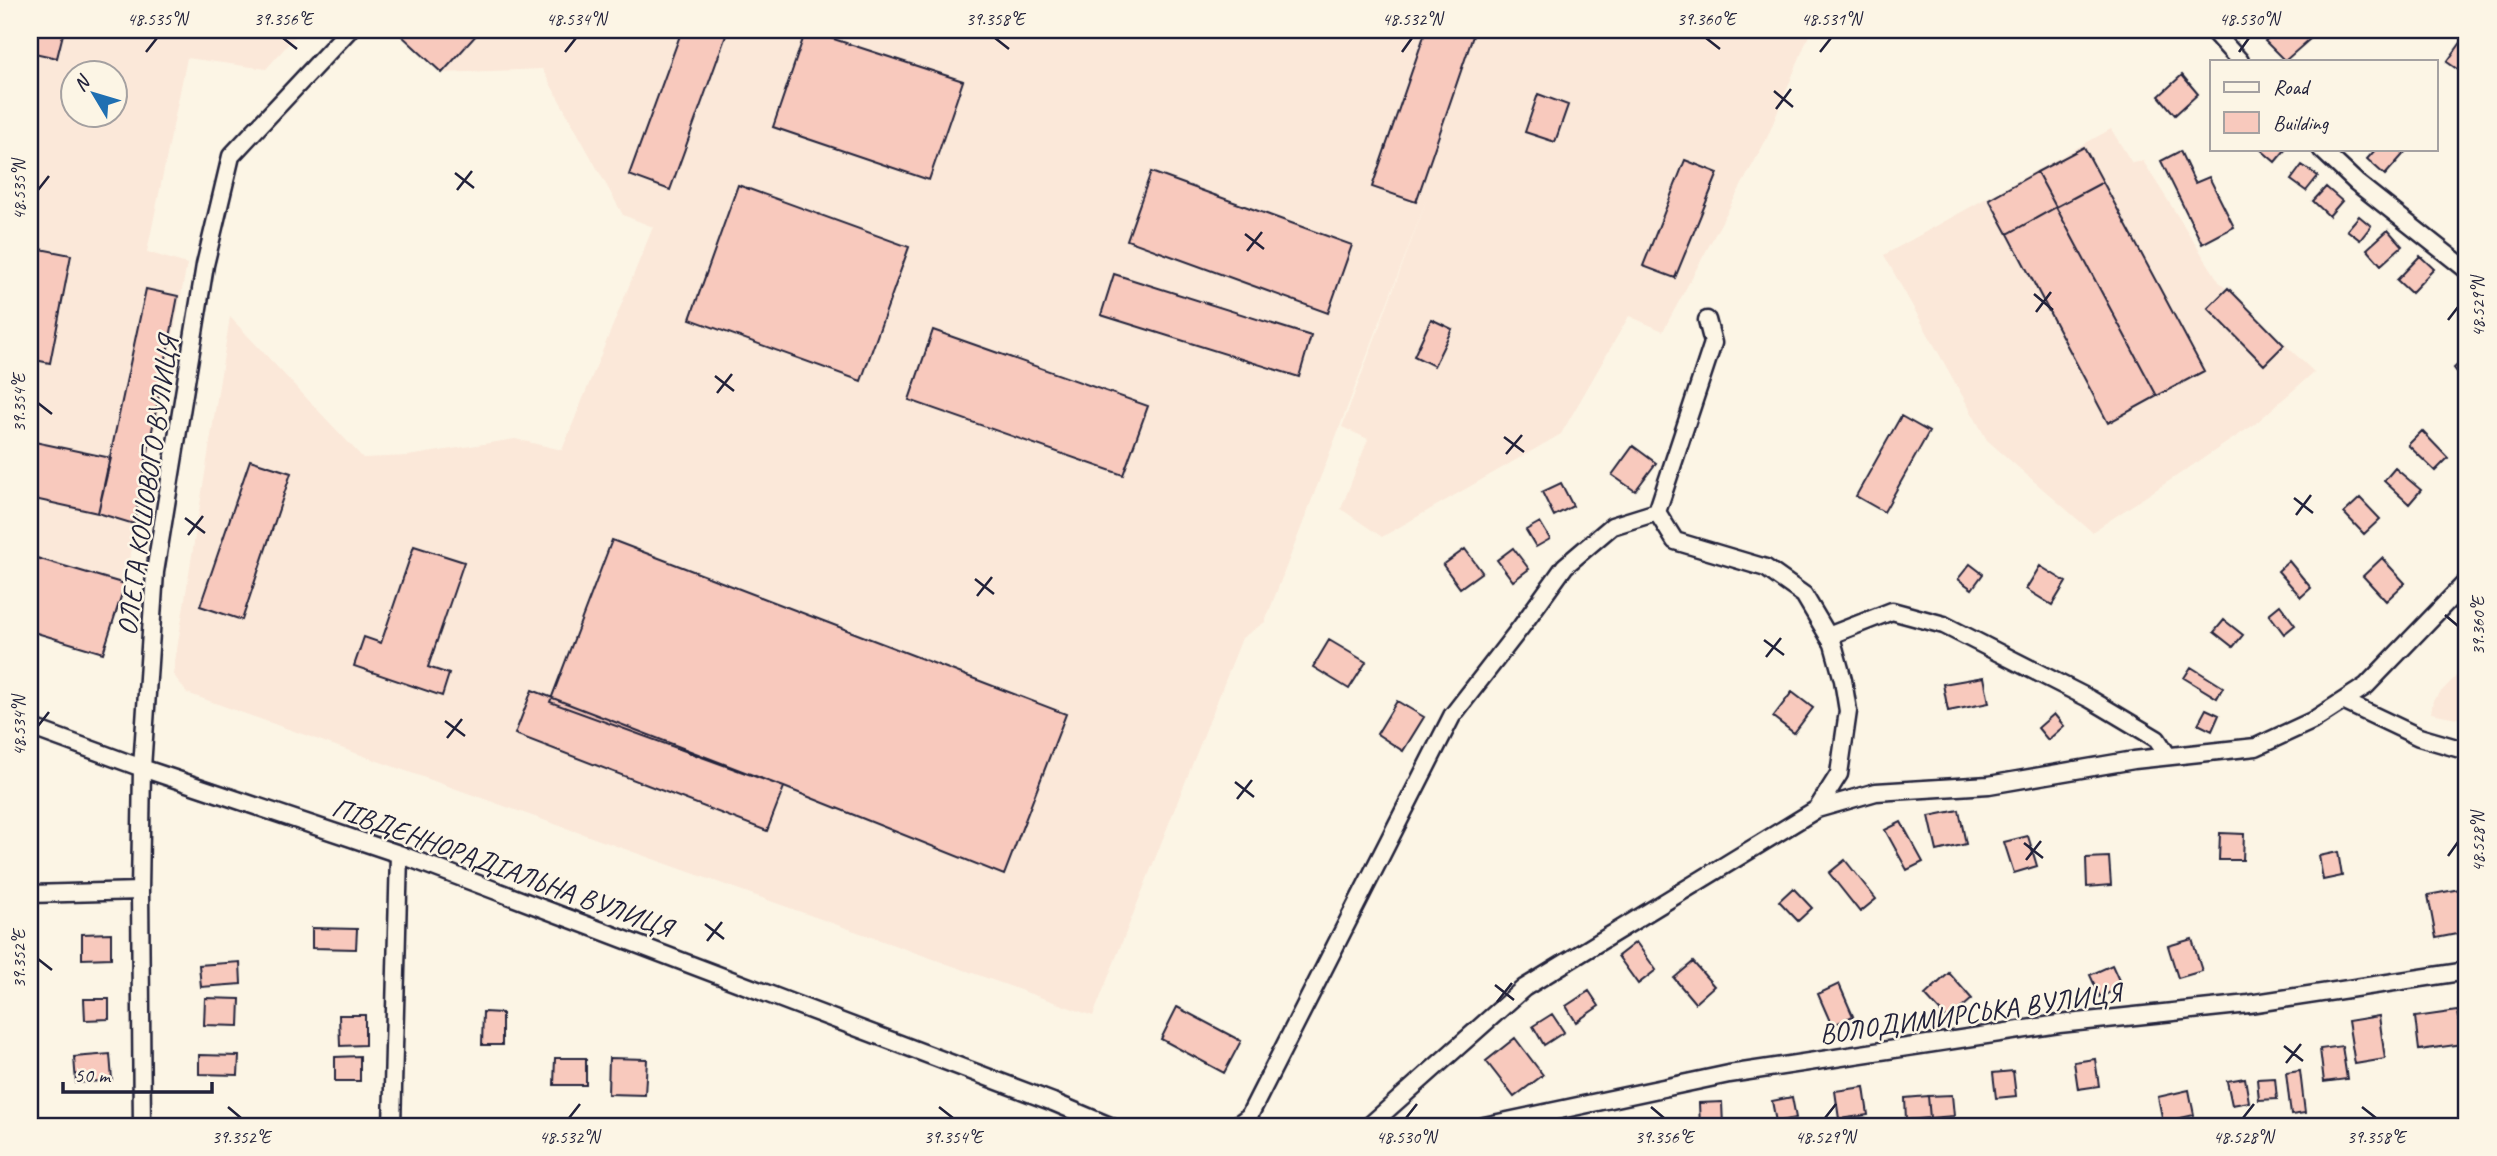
<svg xmlns="http://www.w3.org/2000/svg" width="2497" height="1156" font-family="Caveat,sans-serif">
<style>
.built{fill:#fbe8d9;fill-rule:evenodd}
.building{fill:#f8c9bd;stroke:#22223b;stroke-width:2}
.lines{fill:none;stroke-linecap:round;stroke-linejoin:round}
.street-casing{stroke:#22223b;stroke-width:21}
.street{stroke:#fcf5e5;stroke-width:16}
.ticks{fill:none;stroke:#22223b;stroke-width:2.5}
.labels{text-anchor:middle;dominant-baseline:central;stroke-width:5;stroke-linejoin:round;paint-order:stroke}
.street-label{font-size:28px;fill:#22223b;stroke:#fcf5e5}
.neatline{fill:none;stroke:#22223b;stroke-width:2.5}
.ticks-label{font-size:18px;text-anchor:middle;fill:#22223b}
</style>
<rect width="100%" height="100%" fill="#fcf5e5"/>
<filter id="ink" filterUnits="userSpaceOnUse"><feTurbulence type="fractalNoise" baseFrequency=".0143" numOctaves="2"/><feDisplacementMap in="SourceGraphic" scale="14" xChannelSelector="R" yChannelSelector="G"/><feConvolveMatrix kernelMatrix="1 2 1 2 8 2 1 2 1" color-interpolation-filters="sRGB"/></filter>
<g filter="url(#ink)">
<path class="built" d="M30,30H301L266,69L187,58L147,252L187,264L125,584L103,653L30,632ZM74,74H116V116H74Z
M404,30H1811L1767,138L1663,331L1629,316L1561,434L1382,537L1341,509L1368,439L1342,427L1427,199L1265,622L1242,638L1093,1016L187,693L173,674L230,317L363,458L408,456L515,439L562,450L653,227L623,215L542,69L442,73L402,36Z
M2111,129L2132,163L2143,161L2220,283L2314,372L2255,424L2092,532L1987,440L1884,255Z
M2467,665V720L2431,713L2433,700Z"/>
<path class="building" d="M30,30H64L57,58L30,52Z
M407,30H476L479,32L442,73L402,36Z
M682,30H728L670,190L629,175Z
M806,30L963,81L929,180L773,127Z
M1426,30H1475L1416,202L1372,187Z
M2277,30H2302L2310,39L2285,61L2265,41Z
M2467,34V76L2447,62Z
M2182,75L2198,94L2175,115L2159,96Z
M1538,94L1568,105L1555,142L1525,132Z
M2084,147L2103,182L2056,207L2037,172Z
M2260,149H2286L2275,162Z
M2376,149H2408L2385,175L2367,159Z
M2180,151L2195,183L2209,177L2234,227L2202,244L2161,161Z
M1685,160L1718,173L1675,278L1643,266Z
M2302,165L2318,176L2306,191L2291,180Z
M1151,172L1352,245L1328,313L1127,240Z
M2037,172L2056,207L2008,234L1989,199Z
M2103,182L2204,371L2157,396L2056,207Z
M738,185L909,247L861,381L690,319Z
M2326,187L2342,201L2329,216L2313,201Z
M2056,207L2157,396L2108,423L2008,234Z
M2359,216L2371,226L2360,240L2347,230Z
M2388,230L2402,246L2381,265L2367,249Z
M30,247L71,255L50,363L30,359Z
M2420,256L2434,269L2411,293L2397,280Z
M1114,274L1311,336L1299,377L1101,315Z
M2228,288L2284,345L2264,365L2208,308Z
M146,289L178,296L134,524L98,513Z
M1431,319L1452,329L1434,366L1414,356Z
M933,330L1148,406L1123,475L909,400Z
M2467,356V385L2454,368Z
M1901,416L1929,432L1884,512L1856,496Z
M2422,431L2448,458L2435,471L2408,445Z
M30,441L111,458L98,513L30,498Z
M1633,446L1656,463L1635,491L1612,475Z
M250,460L291,473L242,620L200,606Z
M2395,468L2421,490L2409,504L2384,481Z
M1561,483L1573,506L1554,516L1542,492Z
M2360,498L2380,519L2364,534L2344,513Z
M1540,522L1550,539L1536,547L1526,530Z
M612,540L1066,714L1004,875L784,787L550,702Z
M414,546L464,562L428,667L449,674L442,696L354,666L364,637L381,643Z
M1513,548L1529,569L1513,581L1497,560Z
M1465,549L1482,572L1460,588L1443,565Z
M30,556L125,584L103,653L30,631Z
M2382,558L2405,583L2386,601L2363,576Z
M2289,561L2311,588L2301,597L2278,571Z
M1970,564L1983,574L1972,589L1958,579Z
M2040,566L2066,582L2052,605L2026,589Z
M2280,605L2295,625L2284,634L2269,614Z
M2224,620L2243,635L2233,647L2214,632Z
M1329,640L1366,662L1349,689L1313,667Z
M2191,667L2223,687L2217,698L2184,678Z
M1984,677L1989,703L1948,711L1943,684Z
M532,690L784,787L767,831L515,734Z
M1792,692L1813,708L1794,733L1773,717Z
M1397,701L1424,717L1403,751L1377,734Z
M2206,709L2219,715L2212,731L2198,724Z
M2054,714L2064,726L2048,740L2038,728Z
M1959,810L1966,844L1937,851L1929,816Z
M1901,822L1923,862L1907,870L1885,830Z
M2220,833L2244,834L2243,860H2219Z
M2028,836L2037,866L2014,873L2004,842Z
M2338,852L2342,876L2323,880L2319,856Z
M2109,857L2111,885L2087,887L2086,858Z
M1845,860L1876,899L1860,912L1829,873Z
M1793,888L1812,908L1798,921L1779,901Z
M2460,889L2467,932L2436,938L2428,895Z
M312,928L357,929L356,949L312,948Z
M111,933V958L82,959V934Z
M2192,939L2202,971L2178,978L2168,946Z
M1636,942L1656,970L1638,984L1618,956Z
M240,962L241,984L201,987L199,965Z
M1693,962L1714,986L1695,1003L1674,978Z
M2112,965L2122,987L2100,997L2090,975Z
M1949,973L1972,999L1948,1020L1925,995Z
M1839,984L1853,1016L1832,1026L1818,994Z
M1589,991L1599,1006L1576,1022L1566,1006Z
M205,998L240,999L239,1026L204,1025Z
M84,999H109V1019L85,1020Z
M1177,1007L1241,1041L1224,1073L1161,1039Z
M2458,1011L2463,1044L2419,1050L2415,1017Z
M483,1012L502,1013V1045H482Z
M1552,1014L1564,1032L1544,1045L1533,1026Z
M339,1015H365V1045L340,1046Z
M2379,1016L2385,1059L2355,1064L2348,1021Z
M1515,1038L1543,1075L1514,1097L1486,1061Z
M2342,1046L2347,1079L2324,1082L2320,1049Z
M110,1054L112,1080L76,1083L74,1057Z
M199,1055L239,1056L238,1075L199,1074Z
M360,1056V1081H335V1057Z
M555,1058H586V1085H554Z
M609,1058L647,1059L645,1095L608,1094Z
M2095,1059L2099,1086L2078,1089L2074,1062Z
M2013,1071L2016,1096L1996,1098L1993,1073Z
M2300,1071L2305,1113L2291,1115L2286,1073Z
M2245,1078L2249,1102L2232,1105L2227,1081Z
M2275,1078L2277,1099L2259,1100L2257,1079Z
M1864,1087L1868,1115L1839,1119L1835,1091Z
M2189,1090L2194,1115L2163,1122L2158,1097Z
M1952,1095L1954,1116L1930,1118L1928,1096Z
M1928,1096L1930,1118L1906,1120L1905,1098Z
M1792,1097L1796,1118L1776,1122L1772,1101Z
M1722,1102L1723,1126H1700L1699,1103Z
M1640,1118L1664,1120L1663,1126H1639Z
M1734,1120H1759L1758,1126H1734Z"/>
<g class="lines">
<g class="street-casing">
<path id="street" d="M2212,30L2240,61
M2321,149L2357,183L2467,270
M1657,512L1713,343L1707,320
M1828,636L1892,611L1944,625L2090,699L2157,739L2168,756
M2343,701L2419,737L2467,751
M30,727L142,768L399,854L1053,1102L1110,1126
M30,894L140,891
M142,1126L140,891L142,768L155,572L205,265L231,156L349,30
M392,1126L399,854
M1236,1126L1249,1116L1452,716L1521,627L1565,566L1612,526L1657,512L1675,541L1766,568L1804,595L1833,644L1843,680L1848,711L1839,774L1817,809
M1369,1126L1524,988L1817,809L1876,792L1989,785L2134,760L2256,747L2312,721L2366,686L2467,581
M1484,1126L1729,1074L2059,1024L2249,1004L2467,971"/>
</g>
<use href="#street" class="street"/>
</g>
</g>
<path class="ticks" d="M283,38L297,49M995,38L1009,49M1706,38L1720,49M146,52L157,38M565,52L576,38M1402,52L1412,38M1820,52L1831,38M2239,52L2249,38M1774,91L1793,107M1776,109L1791,89M455,173L474,188M38,190L49,176M457,190L472,171M1245,234L1264,249M1247,251L1262,232M2034,294L2053,310M2036,312L2051,292M2448,320L2458,307M715,376L734,391M717,393L732,374M38,403L52,414M1504,437L1524,452M1506,454L1522,435M2294,498L2313,513M2296,515L2311,495M185,518L205,533M188,535L203,516M975,579L994,594M977,596L992,577M2445,615L2458,626M1764,640L1784,655M1766,657L1781,638M445,721L465,736M38,726L49,712M447,738L462,719M1235,782L1254,797M1237,799L1252,780M2024,843L2043,858M2448,856L2458,842M2026,860L2041,841M705,924L724,939M707,941L722,922M38,959L52,970M1495,985L1514,1000M1497,1002L1512,983M2284,1046L2303,1061M2286,1063L2301,1044M228,1107L241,1118M939,1107L953,1118M1651,1107L1664,1118M2362,1107L2376,1118M569,1118L580,1104M1406,1118L1417,1104M1825,1118L1836,1104M2243,1118L2254,1104"/>
<g class="labels">
<g class="street-label">
<text transform="translate(147 486) rotate(-82)">ОЛЕГА КОШОВОГО ВУЛИЦЯ</text>
<text transform="translate(502 867) rotate(20)">ПІВДЕННОРАДІАЛЬНА ВУЛИЦЯ</text>
<text transform="translate(1970 1013) rotate(-8)">ВОЛОДИМИРСЬКА ВУЛИЦЯ</text>
</g>
</g>
<rect width="2497" height="1156" fill="none" stroke="#fcf5e5" stroke-width="77"/>
<rect x="2210" y="60" width="228" height="91" fill="#fcf5e5" stroke="#a5a1a1" stroke-width="2"/>
<rect x="2224" y="82" width="35" height="10" fill="#fcf5e5" stroke="#a5a1a1" stroke-width="2"/>
<text x="2273" y="94" font-size="21" fill="#22223b">Road</text>
<rect x="2224" y="112" width="35" height="21" fill="#f8c9bd" stroke="#a5a1a1" stroke-width="2"/>
<text x="2273" y="130" font-size="21" fill="#22223b">Building</text>
<g transform="translate(94 94) rotate(308)"><circle r="33" fill="#fcf5e5" stroke="#a5a1a1" stroke-width="2"/>
<path d="M0-5L12 26L0 18L-12 26Z" fill="#1f6fb2"/>
<text y="-10" font-size="19" font-weight="bold" text-anchor="middle" fill="#22223b">N</text>
</g>
<path d="M63 1082v10h149v-10" fill="none" stroke="#22223b" stroke-width="3.5"/>
<text x="74" y="1082" font-size="21" fill="#22223b" stroke="#fcf5e5" stroke-width="5" paint-order="stroke">50 m</text>
<rect x="38" y="38" width="2420" height="1080" class="neatline"/>
<g class="ticks-label">
<text x="157" y="25">48.535°N</text>
<text x="283" y="25">39.356°E</text>
<text x="576" y="25">48.534°N</text>
<text x="995" y="25">39.358°E</text>
<text x="1412" y="25">48.532°N</text>
<text x="1706" y="25">39.360°E</text>
<text x="1831" y="25">48.531°N</text>
<text x="2249" y="25">48.530°N</text>
<text transform="translate(19 190) rotate(-90)" y="6">48.535°N</text>
<text transform="translate(2478 307) rotate(-90)" y="6">48.529°N</text>
<text transform="translate(19 403) rotate(-90)" y="6">39.354°E</text>
<text transform="translate(2478 626) rotate(-90)" y="6">39.360°E</text>
<text transform="translate(19 726) rotate(-90)" y="6">48.534°N</text>
<text transform="translate(2478 842) rotate(-90)" y="6">48.528°N</text>
<text transform="translate(19 959) rotate(-90)" y="6">39.352°E</text>
<text x="241" y="1143">39.352°E</text>
<text x="569" y="1143">48.532°N</text>
<text x="953" y="1143">39.354°E</text>
<text x="1406" y="1143">48.530°N</text>
<text x="1664" y="1143">39.356°E</text>
<text x="1825" y="1143">48.529°N</text>
<text x="2243" y="1143">48.528°N</text>
<text x="2376" y="1143">39.358°E</text>
</g>
</svg>
